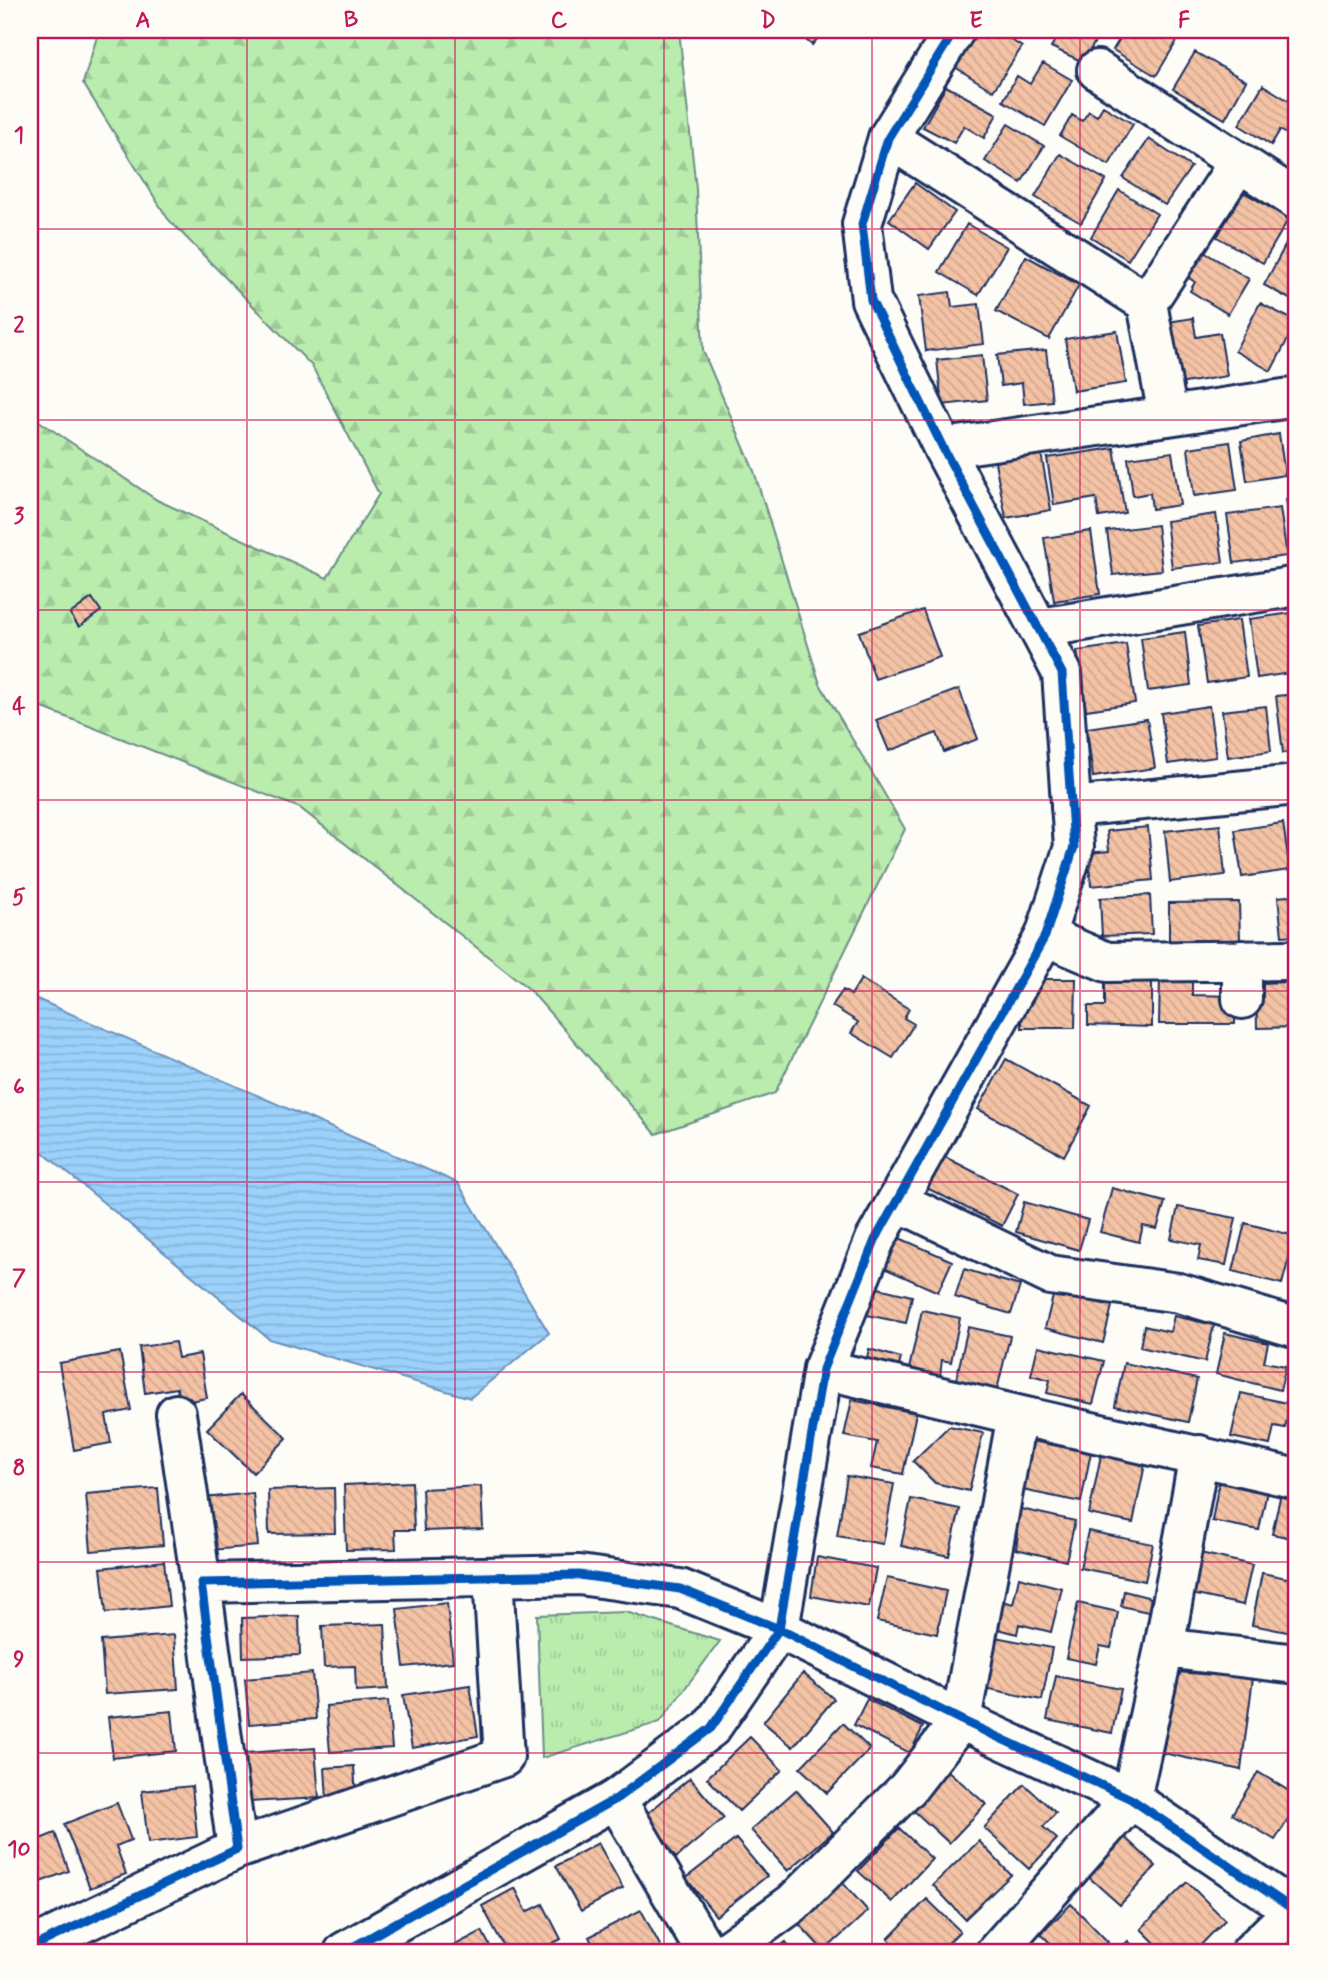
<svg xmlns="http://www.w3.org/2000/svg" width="1327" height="1982" font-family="Mynerve,sans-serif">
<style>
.grass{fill:url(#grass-tufts);stroke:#6a8e86;stroke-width:2}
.forest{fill:url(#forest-firs);stroke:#6a8e86;stroke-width:2}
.water{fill:url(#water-rules);stroke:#6890bc;stroke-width:2}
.building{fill:url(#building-back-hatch);stroke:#1b2f5e;stroke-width:2}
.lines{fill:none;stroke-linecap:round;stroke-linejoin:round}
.minor-casing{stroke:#1b2f5e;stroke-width:44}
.tertiary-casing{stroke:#1b2f5e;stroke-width:44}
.minor{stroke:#fdfcf7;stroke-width:38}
.tertiary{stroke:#fdfcf7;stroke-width:38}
.cycleway-casing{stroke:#fdfcf7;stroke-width:13}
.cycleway{stroke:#0057b8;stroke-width:9}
.grid{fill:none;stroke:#c2185b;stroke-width:2;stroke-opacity:0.55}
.neatline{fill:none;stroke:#c2185b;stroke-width:2.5}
.grid-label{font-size:23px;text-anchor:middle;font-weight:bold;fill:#c2185b}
</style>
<defs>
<pattern id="grass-tufts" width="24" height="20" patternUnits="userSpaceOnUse" patternTransform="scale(1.75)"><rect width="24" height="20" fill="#b9ecad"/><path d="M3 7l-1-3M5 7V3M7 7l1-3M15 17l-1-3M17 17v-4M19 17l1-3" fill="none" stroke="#9ecb97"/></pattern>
<pattern id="forest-firs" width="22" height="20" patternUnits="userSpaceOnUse" patternTransform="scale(1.75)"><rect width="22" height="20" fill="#b9ecad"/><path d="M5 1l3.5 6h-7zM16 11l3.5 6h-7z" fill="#9ecb97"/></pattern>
<pattern id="water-rules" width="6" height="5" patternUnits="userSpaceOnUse" patternTransform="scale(1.75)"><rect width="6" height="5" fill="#9bd1fa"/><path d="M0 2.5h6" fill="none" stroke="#85b4d9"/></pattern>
<pattern id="building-back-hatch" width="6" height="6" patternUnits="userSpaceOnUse" patternTransform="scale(1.75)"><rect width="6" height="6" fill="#f4c2a4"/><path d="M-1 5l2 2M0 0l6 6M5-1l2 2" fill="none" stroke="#d1a790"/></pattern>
</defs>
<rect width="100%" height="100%" fill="#fdfcf7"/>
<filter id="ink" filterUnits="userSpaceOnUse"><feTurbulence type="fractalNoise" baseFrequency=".0143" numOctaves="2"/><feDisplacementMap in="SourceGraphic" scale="14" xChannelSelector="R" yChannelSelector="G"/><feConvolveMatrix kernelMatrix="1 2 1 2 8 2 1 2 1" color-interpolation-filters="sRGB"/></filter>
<g filter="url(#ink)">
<path class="grass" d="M626,1612L720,1641L660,1722L542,1758L537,1615Z"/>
<path class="forest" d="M99,30H679L696,189L703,351L754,471L820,684L905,829L775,1093L656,1134L529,989L300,808L30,703V415L157,500L327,578L379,494L312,366L168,219L83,83Z"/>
<path class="water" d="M30,996L458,1183L549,1333L470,1398L269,1339L41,1151H30Z"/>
<path class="building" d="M794,30H825L812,45Z
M978,30H996L1022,47L993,91L955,67Z
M1061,30H1102L1083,62L1051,47Z
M1125,30H1169L1180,36L1156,76L1113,50Z
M1195,52L1246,81L1225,119L1173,89Z
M1043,63L1072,80L1045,126L1003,101L1017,76L1030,84Z
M1263,85L1297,106L1296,140L1280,130L1271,145L1239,125Z
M946,86L997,114L984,138L964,126L954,143L923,127Z
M1103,106L1133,124L1109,165L1060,136L1072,115L1082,121L1089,111L1097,116Z
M1008,124L1044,146L1021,183L985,161Z
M1149,139L1191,167L1165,205L1123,178Z
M1060,154L1106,180L1081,223L1035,197Z
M915,183L955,212L929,249L889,220Z
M1119,190L1157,214L1128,260L1091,237Z
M1243,192L1289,218L1263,263L1217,237Z
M967,224L1007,247L978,295L939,272Z
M1292,233L1297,235V303L1264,285Z
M1199,249L1249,279L1228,314L1190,291L1195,282L1184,275Z
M1026,256L1079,285L1049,339L996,311Z
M950,292L952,307L979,304L984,344L926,351L919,296Z
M1260,303L1297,322L1271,371L1235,351Z
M1193,318L1196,337L1220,333L1227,376L1172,385L1162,323Z
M1117,331L1126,383L1073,391L1065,339Z
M1046,350L1052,401L1024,404L1022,383L1001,386L997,355Z
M982,355L987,400L942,405L937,360Z
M1279,434L1285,475L1247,481L1241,441Z
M1230,442L1237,490L1194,496L1188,448Z
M1114,448L1125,513L1099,517L1096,498L1054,505L1047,458Z
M1172,452L1180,505L1152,509L1150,493L1133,496L1128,458Z
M1041,453L1051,510L1006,518L995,462Z
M1297,498V556H1294L1286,499Z
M1280,508L1287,556L1234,563L1227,515Z
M1216,514L1223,562L1172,568L1166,521Z
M1157,525L1162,570L1113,575L1107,531Z
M1091,531L1100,594L1054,601L1044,538Z
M92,598L101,611L79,627L70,614Z
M923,610L940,657L875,679L859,632Z
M1292,613L1297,672L1257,678L1249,619Z
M1239,620L1247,677L1207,683L1198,626Z
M1185,632L1191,685L1148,691L1141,638Z
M1126,644L1135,703L1086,710L1077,651Z
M959,689L978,739L944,752L937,733L889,751L876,720Z
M1297,694V751L1283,753L1276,696Z
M1209,706L1216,757L1168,764L1161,713Z
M1266,706L1271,751L1228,757L1222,711Z
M1147,719L1155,768L1093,777L1087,728Z
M1283,823L1290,870L1242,877L1235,830Z
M1220,825L1225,875L1170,882L1165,831Z
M1148,827L1153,880L1091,886L1088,853L1109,851L1107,831Z
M1150,895L1152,934L1102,936L1100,898Z
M1297,895V935L1282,936L1278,897Z
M1239,902L1240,940L1169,941V903Z
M1160,977H1192V995L1235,996V1024H1159Z
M861,979L909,1009L904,1018L914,1024L893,1058L851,1033L858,1022L832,1006L843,990L851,995Z
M1041,979H1076L1075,1028H1022V1006Z
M1105,979L1152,980V1027L1088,1025V1006H1105Z
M1297,982V1027L1257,1028L1256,983Z
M1006,1059L1091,1106L1064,1156L978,1109Z
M939,1154L1018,1194L1002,1226L923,1186Z
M1112,1188L1165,1202L1157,1229L1143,1226L1139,1242L1100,1232Z
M1024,1202L1088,1220L1079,1250L1016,1232Z
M1178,1207L1236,1218L1226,1265L1198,1260L1201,1245L1171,1239Z
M1245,1223L1295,1236L1282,1284L1233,1271Z
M897,1237L952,1261L938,1292L884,1268Z
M1297,1261V1290L1291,1289Z
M964,1269L1020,1286L1011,1314L955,1297Z
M874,1287L912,1296L906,1323L867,1315Z
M1054,1292L1112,1306L1103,1343L1045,1328Z
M922,1310L960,1318L951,1362L942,1360L940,1376L909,1369Z
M1174,1316L1214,1325L1205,1362L1140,1347L1144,1326L1170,1332Z
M968,1327L1010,1336L997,1390L956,1380Z
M1225,1333L1268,1343L1264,1362L1286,1366L1280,1390L1216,1374Z
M175,1342L178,1358L200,1354L207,1398L179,1403L177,1388L145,1393L139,1347Z
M1038,1346L1104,1361L1093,1404L1047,1393L1050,1380L1031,1375Z
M869,1349L901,1358L897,1374L865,1366Z
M120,1352L131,1410L106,1415L111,1443L74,1450L59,1363Z
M1124,1363L1197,1379L1188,1422L1115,1406Z
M1241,1393L1291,1404L1285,1428L1274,1426L1270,1445L1231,1437Z
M241,1394L287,1438L253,1473L207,1429Z
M852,1400L916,1413L903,1474L871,1468L877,1442L844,1436Z
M949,1426L983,1433L969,1491L935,1483L913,1461Z
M1026,1440L1091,1452L1081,1502L1017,1489Z
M1101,1455L1145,1464L1133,1523L1089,1514Z
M847,1476L894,1484L883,1544L837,1536Z
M1220,1476L1268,1486L1259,1530L1212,1521Z
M412,1482L414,1530H395L396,1549L346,1550L344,1485Z
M481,1486L483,1529L424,1531L422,1489Z
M158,1488L163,1545L91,1551L86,1494Z
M334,1488L335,1533L269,1534L268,1490Z
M253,1493L258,1546L210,1550L204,1498Z
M1281,1493L1297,1496V1539L1272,1534Z
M911,1499L960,1509L949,1556L901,1546Z
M1012,1507L1075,1521L1066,1561L1016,1549L1018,1534L1006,1531Z
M1088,1531L1153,1544L1145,1581L1080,1568Z
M1196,1552L1252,1565L1243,1605L1187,1593Z
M817,1557L876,1568L869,1607L811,1596Z
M164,1561L169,1606L106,1613L101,1568Z
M1262,1573L1297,1580V1634L1252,1625Z
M1019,1577L1062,1588L1051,1632L1019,1624L1017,1634L987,1626L994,1599L1013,1604Z
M887,1578L946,1591L937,1634L877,1621Z
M1124,1591L1151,1598L1148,1612L1121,1606Z
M447,1603L453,1662L404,1667L397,1609Z
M1078,1603L1118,1612L1111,1648L1100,1646L1096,1664L1066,1658Z
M299,1616L300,1655L243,1657L242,1618Z
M385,1624L388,1689L356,1691L355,1666L324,1667L322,1626Z
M174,1635L178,1689L105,1694L101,1641Z
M985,1635L1052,1648L1042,1700L975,1686Z
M1176,1672L1253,1678L1241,1770L1163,1753Z
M312,1673L316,1719L249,1724L245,1679Z
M803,1673L834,1699L793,1747L763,1722Z
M1056,1676L1121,1689L1112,1733L1047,1720Z
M470,1685L478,1736L412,1748L403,1695Z
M867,1699L923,1727L910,1753L854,1725Z
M388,1701L392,1748L330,1752L326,1706Z
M172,1711L176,1751L113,1758L108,1717Z
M843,1723L870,1749L827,1793L800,1768Z
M750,1737L782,1770L739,1811L707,1778Z
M315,1748L319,1798L249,1802L246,1753Z
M354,1766L356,1798L327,1800L325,1768Z
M947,1770L986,1804L949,1843L912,1809Z
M1258,1772L1297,1796V1806L1275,1840L1232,1814Z
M690,1778L724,1818L676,1858L642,1818Z
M1024,1784L1056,1813L1043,1827L1057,1839L1029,1869L984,1828Z
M192,1786L197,1837L148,1843L142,1791Z
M796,1790L833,1832L788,1871L751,1830Z
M117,1803L131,1840L116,1846L126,1874L90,1888L64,1824Z
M899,1828L932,1859L892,1902L858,1871Z
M55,1833L69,1871L30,1886V1843Z
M1120,1833L1156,1866L1120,1905L1084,1873Z
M736,1839L767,1876L716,1916L686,1878Z
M979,1841L1011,1875L965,1919L933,1885Z
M598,1843L623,1888L581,1911L556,1866Z
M842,1882L868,1911L824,1951L798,1923Z
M1187,1882L1225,1920L1194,1952H1164L1141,1929Z
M515,1888L527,1912L543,1904L561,1939L536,1952H507L482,1906Z
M927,1899L960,1931L939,1952H901L888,1939Z
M1071,1904L1108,1942L1097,1952H1059L1041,1934Z
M641,1910L663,1951L597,1952L589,1937Z
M482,1931L493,1952H442Z
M1128,1941L1139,1952H1117Z
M786,1942L793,1952H772Z"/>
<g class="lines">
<g class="minor-casing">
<path id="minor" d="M1097,70L1297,200
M888,138L1147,303L1168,416L943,448
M1147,303L1239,162
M1168,416L1297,397
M1040,628L1297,586
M1071,807L1297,785
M1045,936L1107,962L1293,960
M1242,960V999
M897,1201L1050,1275L1179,1293L1297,1328
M176,1414L201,1583
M1017,1415L1297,1479
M1199,1455L1164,1648L1297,1664
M616,1799L706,1952
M237,1849L504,1757L493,1577
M30,1948L237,1849L201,1583L579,1575L680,1589L779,1629L961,1720L1131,1799L1297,1912
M725,1952L793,1903L908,1788L961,1720L1017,1415L823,1369
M996,1952L1131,1799L1164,1648
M1251,1952L1297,1907"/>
</g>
<g class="tertiary-casing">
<path id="tertiary" d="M344,1952L616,1799L711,1728L779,1629L823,1369L875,1240L1045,936L1074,847L1062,673L943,448L871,300L862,224L888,138L955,30"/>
</g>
<use href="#minor" class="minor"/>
<use href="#tertiary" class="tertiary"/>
<g class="cycleway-casing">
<path id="cycleway" d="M30,1948L237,1849L201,1583L579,1575L680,1589L779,1629L961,1720L1131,1799L1297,1912
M344,1952L616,1799L711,1728L779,1629L823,1369L875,1240L1045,936L1074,847L1062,673L943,448L871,300L862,224L888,138L955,30"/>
</g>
<use href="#cycleway" class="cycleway"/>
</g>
</g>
<path class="grid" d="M247,30V1952M455,30V1952M664,30V1952M872,30V1952M1080,30V1952M30,229H1297M30,420H1297M30,610H1297M30,800H1297M30,991H1297M30,1182H1297M30,1372H1297M30,1562H1297M30,1753H1297"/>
<rect width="1327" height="1982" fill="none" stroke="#fdfcf7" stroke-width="77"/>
<rect x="38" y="38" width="1250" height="1906" class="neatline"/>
<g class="grid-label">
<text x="143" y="27">A</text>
<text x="351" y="27">B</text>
<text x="559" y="27">C</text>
<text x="768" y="27">D</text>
<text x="976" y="27">E</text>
<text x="1184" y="27">F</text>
<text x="19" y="142">1</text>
<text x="19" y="332">2</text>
<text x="19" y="523">3</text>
<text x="19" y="713">4</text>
<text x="19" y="904">5</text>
<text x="19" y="1094">6</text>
<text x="19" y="1285">7</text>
<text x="19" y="1475">8</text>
<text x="19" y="1666">9</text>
<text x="19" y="1856">10</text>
</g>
</svg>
